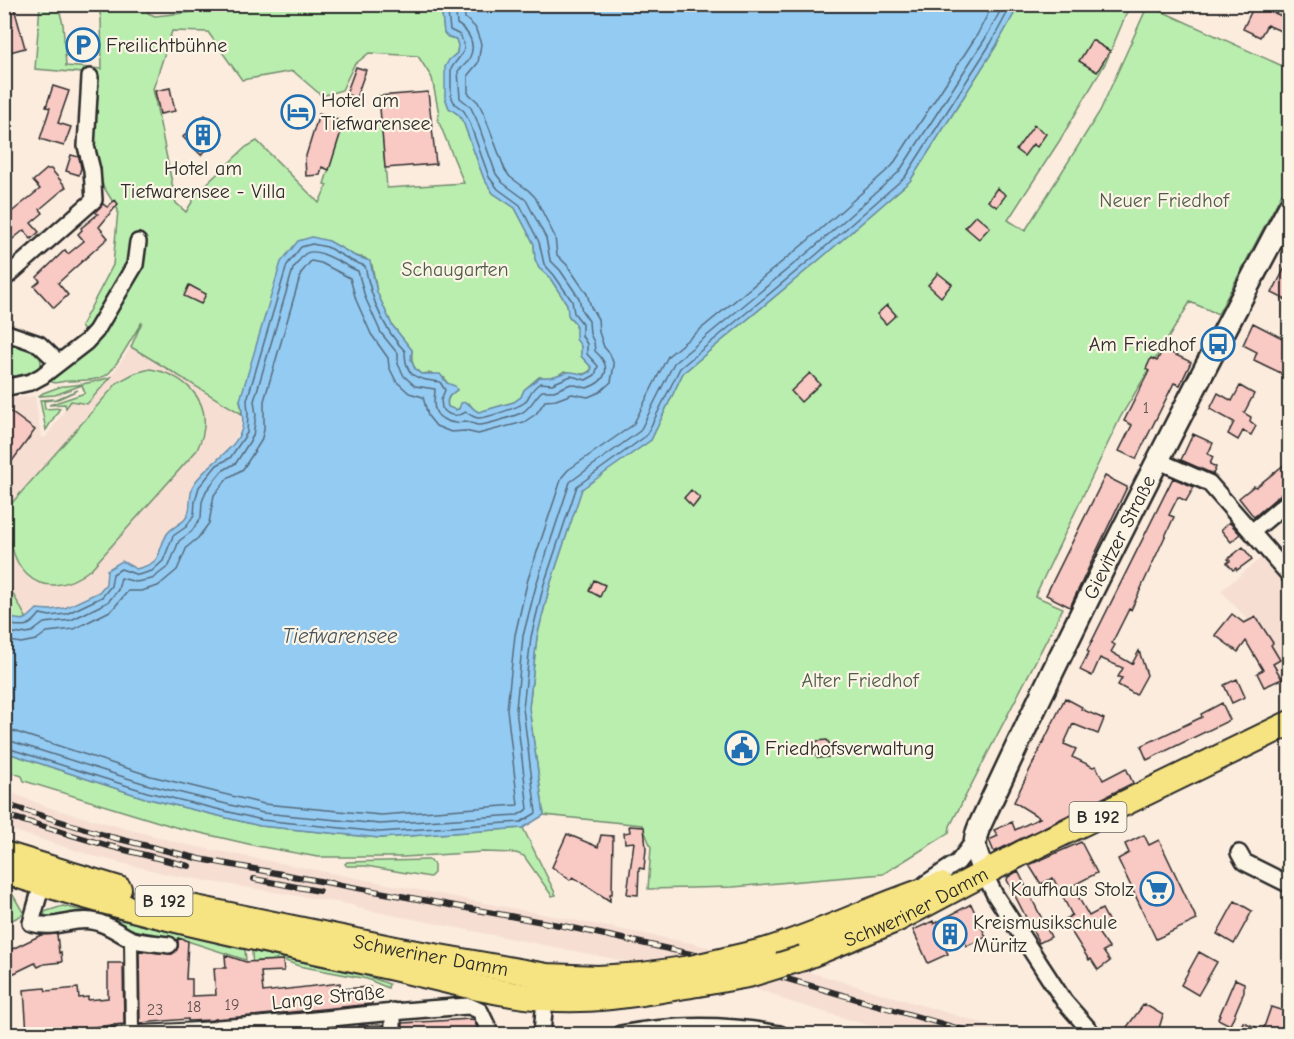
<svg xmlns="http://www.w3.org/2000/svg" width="1294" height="1039" font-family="'Comic Neue',sans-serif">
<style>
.built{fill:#f6ded3}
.green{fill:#baeeaf;stroke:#728c6d;stroke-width:1.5;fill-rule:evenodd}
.water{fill:#94cbf3;stroke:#6a8ba3;stroke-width:1.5}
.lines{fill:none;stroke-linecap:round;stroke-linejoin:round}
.shore{stroke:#556b7b;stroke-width:1.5}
.building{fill:#f9c9c4;stroke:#2b2b2b;stroke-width:1.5}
.pedestrian-casing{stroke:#2b2b2b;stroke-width:16}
.minor-casing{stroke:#2b2b2b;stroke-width:20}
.secondary-casing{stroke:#2b2b2b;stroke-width:26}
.primary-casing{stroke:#2b2b2b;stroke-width:28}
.pedestrian{stroke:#fcf5e5;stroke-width:12}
.minor{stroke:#fcf5e5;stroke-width:15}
.secondary{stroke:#fcf5e5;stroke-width:21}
.primary{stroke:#f6e381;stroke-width:24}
.rail-casing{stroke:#2b2b2b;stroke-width:6}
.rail{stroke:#fcf5e5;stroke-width:4;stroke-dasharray:11;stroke-linecap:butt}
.primary-bridge-casing{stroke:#2b2b2b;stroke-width:28;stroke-linecap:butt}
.primary-bridge{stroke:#f6e381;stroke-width:24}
.labels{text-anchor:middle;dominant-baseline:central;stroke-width:4.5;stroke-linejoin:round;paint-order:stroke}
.number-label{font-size:16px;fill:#5e5251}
.shield{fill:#fcf5e5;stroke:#6a6863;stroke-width:1.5}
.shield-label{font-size:18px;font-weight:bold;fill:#2b2b2b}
.poi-label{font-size:20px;fill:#2b2b2b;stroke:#fcf5e5;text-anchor:start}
.park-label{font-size:20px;fill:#4f5c4c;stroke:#fcf5e5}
.street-label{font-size:20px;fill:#2b2b2b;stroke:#fcf5e5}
.water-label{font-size:21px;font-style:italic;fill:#45535d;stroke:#fcf5e5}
</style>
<rect width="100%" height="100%" fill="#fbecde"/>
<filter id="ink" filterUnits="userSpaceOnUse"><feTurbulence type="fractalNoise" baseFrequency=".0167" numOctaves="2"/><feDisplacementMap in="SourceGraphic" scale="12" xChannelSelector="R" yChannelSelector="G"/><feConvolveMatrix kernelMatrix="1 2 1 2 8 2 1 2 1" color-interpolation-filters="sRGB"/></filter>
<g filter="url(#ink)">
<path class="built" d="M131,347L187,380L203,392L242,414L241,429L226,454L214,460L189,501V512L181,523L168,532L159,557L150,566L136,569L106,584L99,592L65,608L50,610L42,608L33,611L27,619L5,578L4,399L35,396L41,436L45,438L71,401L88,403L111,376Z
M1262,557L1289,592V693L1249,621L1221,591Z
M4,790L53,809L187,845L691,943L809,972L995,1027L1012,1034H898L781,999V997L759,990L614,959L357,908L353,905L171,875L93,856L5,828Z"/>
<path class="green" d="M200,4L441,5L444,33L448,37L456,39L458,45L457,53L449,60L445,97L449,108L459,115L464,124L484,179L493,193L515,208L534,244L535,259L539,268L550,278L567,304L569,317L576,324L581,346V356L592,368C586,378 574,373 564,371C556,378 549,378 539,377L524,390L521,397L514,402L479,412L474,410L469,403L456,410L448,407C446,398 450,395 457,390L447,383L445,378L430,373L421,374C412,367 411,361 412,350L392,325L377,292L372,265L365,258L355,256L329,241L240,400L242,414C205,393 169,369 131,347L142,322C135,332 117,366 109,373C99,382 81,380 68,381C59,381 55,386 47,379L91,344L81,326L113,265L118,210L103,186L94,146V74L35,69L40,5H58L63,24L66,66L102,69L101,18L98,5H149L148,13L155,16L193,12ZM172,31L208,32L242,80L293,71L322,96L342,90L354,65L369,53L418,56L432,78L439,114L438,120L464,183L387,188L382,125L344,122L324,184L327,185L319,203L257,141L246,147L198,192L186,212L176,203L153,89Z
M1019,5H1130L1106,62L1060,140L1008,220L1025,231L1100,111L1148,5L1289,69V180L1218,314L1190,302L1121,416L1035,596L1063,608L950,826L949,833L883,874L733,887L648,889L651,847L642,825L544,815L529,708L537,637L550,585L582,488L651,440L683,373L820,259L910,181L996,46Z
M4,337C18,343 44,348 41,367L36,371L6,381L4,379Z
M150,369C181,374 211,397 203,433C202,439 199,445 197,450L91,569C38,611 0,564 11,504L118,382L135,373Z
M111,377L87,404L71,401L66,408L65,404L49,405L85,393L82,385L55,395L39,396L43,393L62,386H65C81,385 95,382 111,377Z
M78,390L58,399L44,401L45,409L60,408L46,430L40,400L56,399Z
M4,578L27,619L17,621L5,618Z
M5,752L145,798L260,826L380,838L523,828L556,895L552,896L524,856L516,853L483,852L404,857H318L257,846L175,827L24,781L22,776L13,773L8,776L5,775Z
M426,860H430L434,865V873L430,877L366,866H347L345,864L347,862Z
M5,890L13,895L24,914L10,921L11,924L5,927Z
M63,906L245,950L246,960L178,938L177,942L47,920L44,912Z
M252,951L367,976L389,984L388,988L367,979L299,966L283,960L256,961L253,973Z"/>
<path class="water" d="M441,5H1019L996,46L910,181L820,259L683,373L651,440L582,489L550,585L537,637L529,708L544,815L523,828L380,838L260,826L145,798L5,752V618C25,618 20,626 37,609L50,610L65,608L99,592L106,584L107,570L122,561L136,569C165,562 155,554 167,534C173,525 187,523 189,511C191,502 189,493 194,484C207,463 236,451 242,428C244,419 242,409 240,400L281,262L298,241L312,237L329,241L355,256L370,261L377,292L392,325L412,350L411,360L415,369L421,374H440L447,383L455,386L457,390C450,395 445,398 448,407L456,410L459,409L461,403C469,400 472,410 479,412L514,402L521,397L524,390L540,377C562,380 560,366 584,375L590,372L592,368L581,356V346L576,339V324L568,315L567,304L550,278L539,268L535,259L534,244L515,208L493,193L484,179L464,124L459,115L449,108L445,97V67L449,60L457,53L458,45L456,39L448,37L444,33Z"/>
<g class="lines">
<path class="shore" d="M4,624C22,626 28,630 40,614L50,616L66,614L102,597L111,586L113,574L121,569L138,575L152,571L163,561L173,536L186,527L194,515L195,501L199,487L217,465L230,458L247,433L248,414L247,400L287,265L301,247L312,244L327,247L352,261L365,266C371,297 382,328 405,351C405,378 417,379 440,382L445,390L441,400L442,408C449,417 458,417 466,412C469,414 474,418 479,418C486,418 520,407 525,402C531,395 529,391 540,383L552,384L571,376L586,380L595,375L598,366L587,354V344L582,336V323L574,313L572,301L554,275L544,264L539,242L520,205L498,189L489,177L469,121L464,111L455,104L451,96V69C459,54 470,54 460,35L450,30L447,4
M4,631L20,634L32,632L44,623L71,620L108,602L118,590L121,578L136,582L152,579L169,566L179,541L191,532L201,518L202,502L206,491L222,471L236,463L253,436L256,415L254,401L293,269C297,264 301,257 305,254C317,245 346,267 358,271L365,297L381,333L398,354V364L404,376L415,386L435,389C435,397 432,404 436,412C439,418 449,423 456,423C459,424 462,421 465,421C469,421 474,425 478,425C484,426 518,415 523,412C532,406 534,398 542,391H554L571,384L587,388C608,381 612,366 595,351L594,342L590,334L589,321L582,311L579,298L560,270L550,260L546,238L526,200L503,183L496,174L476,118L470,106L460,98L458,71C462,67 467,64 469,59C477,45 469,31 457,24L455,4
M4,640L21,643L36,640L47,632L74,629L112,610L128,591H141L158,586L177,570L187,547L198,538L209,523L214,495L228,478L243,469L261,441L264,430V401L301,273L311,261L321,263L350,278L356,300L371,334L388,358L389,367L396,381L409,393L423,397L428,416L436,426L451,432L465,431L478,434L524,422L536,414L545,401L556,400L572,394L588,397L600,392L611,382L614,365L610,354L604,347L599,332L598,319L591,307L587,294L567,265L557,255L555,237L535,197L528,190L510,177L505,170L484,114L478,102L468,93V75L478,63L481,44L475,27L465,18L464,4
M4,730L13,731L151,776L264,804L381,815L518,805L507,709L515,635L528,579L562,477L568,470L633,425L668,356L806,242L892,166L977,35L993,4
M4,739L149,785L263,813L380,824L518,815L528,809L516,709L523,636L537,582L570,482L640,431L674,363L812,249L899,172L985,39L1004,4
M4,747L147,792L262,820L380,832L521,822L536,813L523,708L531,637L544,584L577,486L646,436L680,368L816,255L905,177L991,43L1012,4"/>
</g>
<path class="building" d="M4,4H13L25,48L6,53L4,48Z
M1255,4L1290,20V35L1267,25L1260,37L1243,29Z
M1092,40L1110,51L1097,72L1079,61Z
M356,67L366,70L356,98L346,94Z
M53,86L69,91L58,123L71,127L64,146L40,139L50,108L46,107Z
M170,88L175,111L160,114L155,91Z
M428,92L436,164L385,168L379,96Z
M319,114L344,122L329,170L322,167L320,175L306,176L305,159Z
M205,115L223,133L201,155L183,137Z
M1034,125L1046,134L1037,147L1033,144L1024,156L1016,150Z
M71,155L79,157L81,168L79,175L66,171Z
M47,169H51L66,187L40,209L43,213L31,223L39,232L31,239L24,230L4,246V218L40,189L33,181Z
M997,188L1006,195L997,207L988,201Z
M115,200L118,204L99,227L108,238L58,283L68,295L54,308L34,286L40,281L37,277L65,250L68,254L84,241L78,234L82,230L81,228L98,214L95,212L103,204L107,207Z
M976,215L990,227L979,239L965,227Z
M1290,258V302L1272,293Z
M938,273L952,284L941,297L928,285Z
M189,285L206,294L201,304L184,296Z
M887,305L896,315L886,324L877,314Z
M1253,323L1286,340L1283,348L1290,351V364L1285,375L1254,360L1257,352L1243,345Z
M1163,349L1191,362L1180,385L1174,383L1136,459L1119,451L1132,425L1124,421L1149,371L1146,369L1151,358L1157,361Z
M810,373L820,384L801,402L791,391Z
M1240,386L1254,394L1244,413L1251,417L1250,421L1256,426L1251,435L1243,431L1238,440L1228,434L1234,422L1210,409L1218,393L1232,401Z
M8,410L35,430L4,472V416Z
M1193,434L1213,443L1208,454L1213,457L1210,464L1216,467L1213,474L1181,460Z
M1290,460V486L1254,517L1239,498L1254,486L1256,487Z
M1105,476L1127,487L1070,607L1046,595Z
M1173,478L1194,487L1186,501L1178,497L1169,515L1174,517L1131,610L1129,609L1112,643L1115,645L1111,652L1132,664L1139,651L1147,675L1136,695L1118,685L1122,678L1118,677L1123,668L1100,658L1092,676L1080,670L1089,652L1087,651Z
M691,490L700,498L693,507L684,498Z
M1229,522L1240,534L1231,542L1221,530Z
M1243,547L1252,559L1237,570L1236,568L1233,570L1227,563L1230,561L1228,559Z
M594,580L605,585L600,597L589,591Z
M1232,614L1244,623L1256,617L1273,643L1271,645L1280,660L1273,664L1282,679L1264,687L1257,673L1263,670L1246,641L1238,652L1215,635Z
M1237,679L1245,697L1232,703L1224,685Z
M1065,698L1082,707L1081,709L1104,719L1098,734L1073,724L1064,744L1076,749L1072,757L1093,767L1096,766L1103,780L1126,768L1133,783L994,852L989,840L998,836L994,830L1012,822L1015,830L1040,818L1014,802Z
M1222,703L1230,720L1147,760L1141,746L1202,717L1201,714Z
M748,737L750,758L736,759L734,738Z
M827,740L832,748L829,757L818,758L812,750L817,741Z
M629,826L644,827L646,849L644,869L639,868L638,895L627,894L634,842L625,843L624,833L630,832Z
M567,834L598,847L601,835L613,836L612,894H610V901L573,877L570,880L552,867Z
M1144,835L1149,845L1159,840L1197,920L1156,939L1118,859L1129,853L1125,844Z
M1081,842L1097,873L1072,886L1089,916L1102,909L1110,924L1097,931L1109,948L1103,951L1110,961L1098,970L1091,959L1089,960L1064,920L1072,915L1053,878L1041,884L1029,865Z
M1018,871L1051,937L1039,943L1007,880L1008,877Z
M1235,901L1252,911L1234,944L1217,934Z
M971,904L986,937L967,946L962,937L944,946L948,954L928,963L913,930L933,921L934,924Z
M57,934L59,953L61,952L62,962L44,964L38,967L35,963L4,978V953L41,935Z
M178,938L188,941L186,979H192V996L216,995L214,968H226L225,955L246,962L283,960L284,971L261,972L263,992L340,983L341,989L370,987L372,1004L212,1020L188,1021V1019L140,1023L139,951L172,954L178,947Z
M1199,952L1217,962L1198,995L1181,985Z
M108,963H123L124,1024L27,1033L24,990L45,988L46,991L78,988L79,998L88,997V1000L108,998Z
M1235,979L1244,983V992L1230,1025L1218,1019Z
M1144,1004L1163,1015L1157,1035H1121Z
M1271,1007L1290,1013V1035H1237L1243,1022L1263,1030Z
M471,1019L474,1020L480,1035H462L461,1033L403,1035V1023Z
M383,1025V1035H359V1026Z"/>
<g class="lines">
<g class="pedestrian-casing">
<path id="pedestrian" d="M131,939L132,1032
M105,1034L217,1028"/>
</g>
<g class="minor-casing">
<path id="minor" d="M4,279L94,200L92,170L86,146L90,77
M4,332L39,344L59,363
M4,388L31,382L42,376L86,342L96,331L135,265L138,242
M1159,461L1209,483L1290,576
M1253,531L1290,500
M1239,853L1244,862L1290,885
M984,873L995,895L1064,1001L1093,1034
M42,884L31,923C56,930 70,918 92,921C107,923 118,933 131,939C143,943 157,943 169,945
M925,884L958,862L974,841
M393,1011V1034
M217,1028C301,1023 384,1011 469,1006L480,1011L491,1034
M542,1034L545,999
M620,1034C673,1024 727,1024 780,1034"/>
</g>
<g class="secondary-casing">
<g id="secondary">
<path id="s1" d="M984,873C977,855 971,846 979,827C1076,617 1182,410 1290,206"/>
</g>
</g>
<g class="primary-casing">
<g id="primary">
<path d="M4,854L119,889"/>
<path d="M4,871C122,911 244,936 366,962C425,974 484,993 544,998C595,1003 648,992 698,984"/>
<path id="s2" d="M176,904L400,950L547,976L598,978L642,975L691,968"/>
<path d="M764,951C825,933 881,903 941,885"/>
<path id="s3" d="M803,958L898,919L1024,852L1290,723"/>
</g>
</g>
<use href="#pedestrian" class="pedestrian"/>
<use href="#minor" class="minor"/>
<use href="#secondary" class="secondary"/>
<use href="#primary" class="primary"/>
<g class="rail-casing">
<path id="rail" d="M4,804L111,837L200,859L564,926L732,963L977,1034
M4,815L109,846L189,866
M254,879L319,891"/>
</g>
<use href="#rail" class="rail"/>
<g class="primary-bridge-casing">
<path id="primary-bridge" d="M691,968L764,951
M698,984L748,975L803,958"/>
</g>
<use href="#primary-bridge" class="primary-bridge"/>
</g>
</g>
<defs>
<g id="parking-ring" transform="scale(1.725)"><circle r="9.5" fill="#fcf5e5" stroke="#1f6fb2" stroke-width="1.5"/><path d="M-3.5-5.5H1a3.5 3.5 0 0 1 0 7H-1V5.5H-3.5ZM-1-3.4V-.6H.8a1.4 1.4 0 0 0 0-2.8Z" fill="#1f6fb2"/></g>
<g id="hotel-ring" transform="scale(1.725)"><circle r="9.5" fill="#fcf5e5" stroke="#1f6fb2" stroke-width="1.5"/><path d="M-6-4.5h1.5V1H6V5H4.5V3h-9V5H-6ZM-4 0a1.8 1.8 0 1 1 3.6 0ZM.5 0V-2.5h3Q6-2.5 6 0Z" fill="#1f6fb2"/></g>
<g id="building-ring" transform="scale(1.725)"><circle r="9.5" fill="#fcf5e5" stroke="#1f6fb2" stroke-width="1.5"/><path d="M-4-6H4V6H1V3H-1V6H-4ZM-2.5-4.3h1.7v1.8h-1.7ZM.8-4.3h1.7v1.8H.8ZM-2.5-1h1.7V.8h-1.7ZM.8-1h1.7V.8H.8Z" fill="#1f6fb2"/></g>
<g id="bus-ring" transform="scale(1.725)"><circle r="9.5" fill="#fcf5e5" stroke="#1f6fb2" stroke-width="1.5"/><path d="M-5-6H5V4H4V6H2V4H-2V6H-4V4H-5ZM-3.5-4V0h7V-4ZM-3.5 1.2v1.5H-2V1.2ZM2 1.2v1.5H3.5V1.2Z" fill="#1f6fb2"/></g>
<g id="civic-ring" transform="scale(1.725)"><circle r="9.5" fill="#fcf5e5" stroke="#1f6fb2" stroke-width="1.5"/><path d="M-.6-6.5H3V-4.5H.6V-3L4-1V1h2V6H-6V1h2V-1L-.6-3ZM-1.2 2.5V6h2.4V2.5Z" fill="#1f6fb2"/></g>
<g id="supermarket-ring" transform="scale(1.725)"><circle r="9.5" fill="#fcf5e5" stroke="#1f6fb2" stroke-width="1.5"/><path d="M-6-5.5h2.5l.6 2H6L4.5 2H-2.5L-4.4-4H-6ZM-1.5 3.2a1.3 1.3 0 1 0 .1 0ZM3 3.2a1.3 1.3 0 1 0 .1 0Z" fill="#1f6fb2"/></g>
</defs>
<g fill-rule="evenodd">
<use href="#parking-ring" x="83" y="45"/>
<use href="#hotel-ring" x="298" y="112"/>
<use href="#building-ring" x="203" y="135"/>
<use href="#bus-ring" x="1218" y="344"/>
<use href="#civic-ring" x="742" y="748"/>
<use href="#supermarket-ring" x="1157" y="889"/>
<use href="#building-ring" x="950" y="934"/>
</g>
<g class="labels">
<g class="number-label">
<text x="1146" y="408">1</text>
<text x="232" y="1005">19</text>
<text x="194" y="1007">18</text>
<text x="155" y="1010">23</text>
</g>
<g class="shield">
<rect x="1069.5" y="802" width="57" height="30" rx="4.5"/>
<rect x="135.5" y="886" width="57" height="30" rx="4.5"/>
</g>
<g class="shield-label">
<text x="1098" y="817">B 192</text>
<text x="164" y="901">B 192</text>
</g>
<g class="poi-label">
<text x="106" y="45">Freilichtbühne</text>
<text x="321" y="100">Hotel am<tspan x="321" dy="23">Tiefwarensee</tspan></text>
<text x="203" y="168" text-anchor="middle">Hotel am<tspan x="203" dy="23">Tiefwarensee - Villa</tspan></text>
<text x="1195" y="344" text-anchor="end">Am Friedhof</text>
<text x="765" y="748">Friedhofsverwaltung</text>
<text x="1134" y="889" text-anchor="end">Kaufhaus Stolz</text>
<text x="973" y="922">Kreismusikschule<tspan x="973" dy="23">Müritz</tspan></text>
</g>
<g class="park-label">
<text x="1164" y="200">Neuer Friedhof</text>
<text x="455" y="269">Schaugarten</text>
<text x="860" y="680">Alter Friedhof</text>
</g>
<g class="street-label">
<text stroke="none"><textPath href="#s1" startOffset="370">Gievitzer Straße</textPath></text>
<text stroke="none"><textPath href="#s3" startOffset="124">Schweriner Damm</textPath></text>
<text stroke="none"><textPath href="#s2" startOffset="260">Schweriner Damm</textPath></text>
<text transform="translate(328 997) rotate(-6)">Lange Straße</text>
</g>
<g class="water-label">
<text x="340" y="636">Tiefwarensee</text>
</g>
</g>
<rect width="1294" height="1039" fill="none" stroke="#fcf5e5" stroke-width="24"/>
<rect x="12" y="12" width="1270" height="1015" fill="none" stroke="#2b2b2b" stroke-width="2" filter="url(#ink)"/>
</svg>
